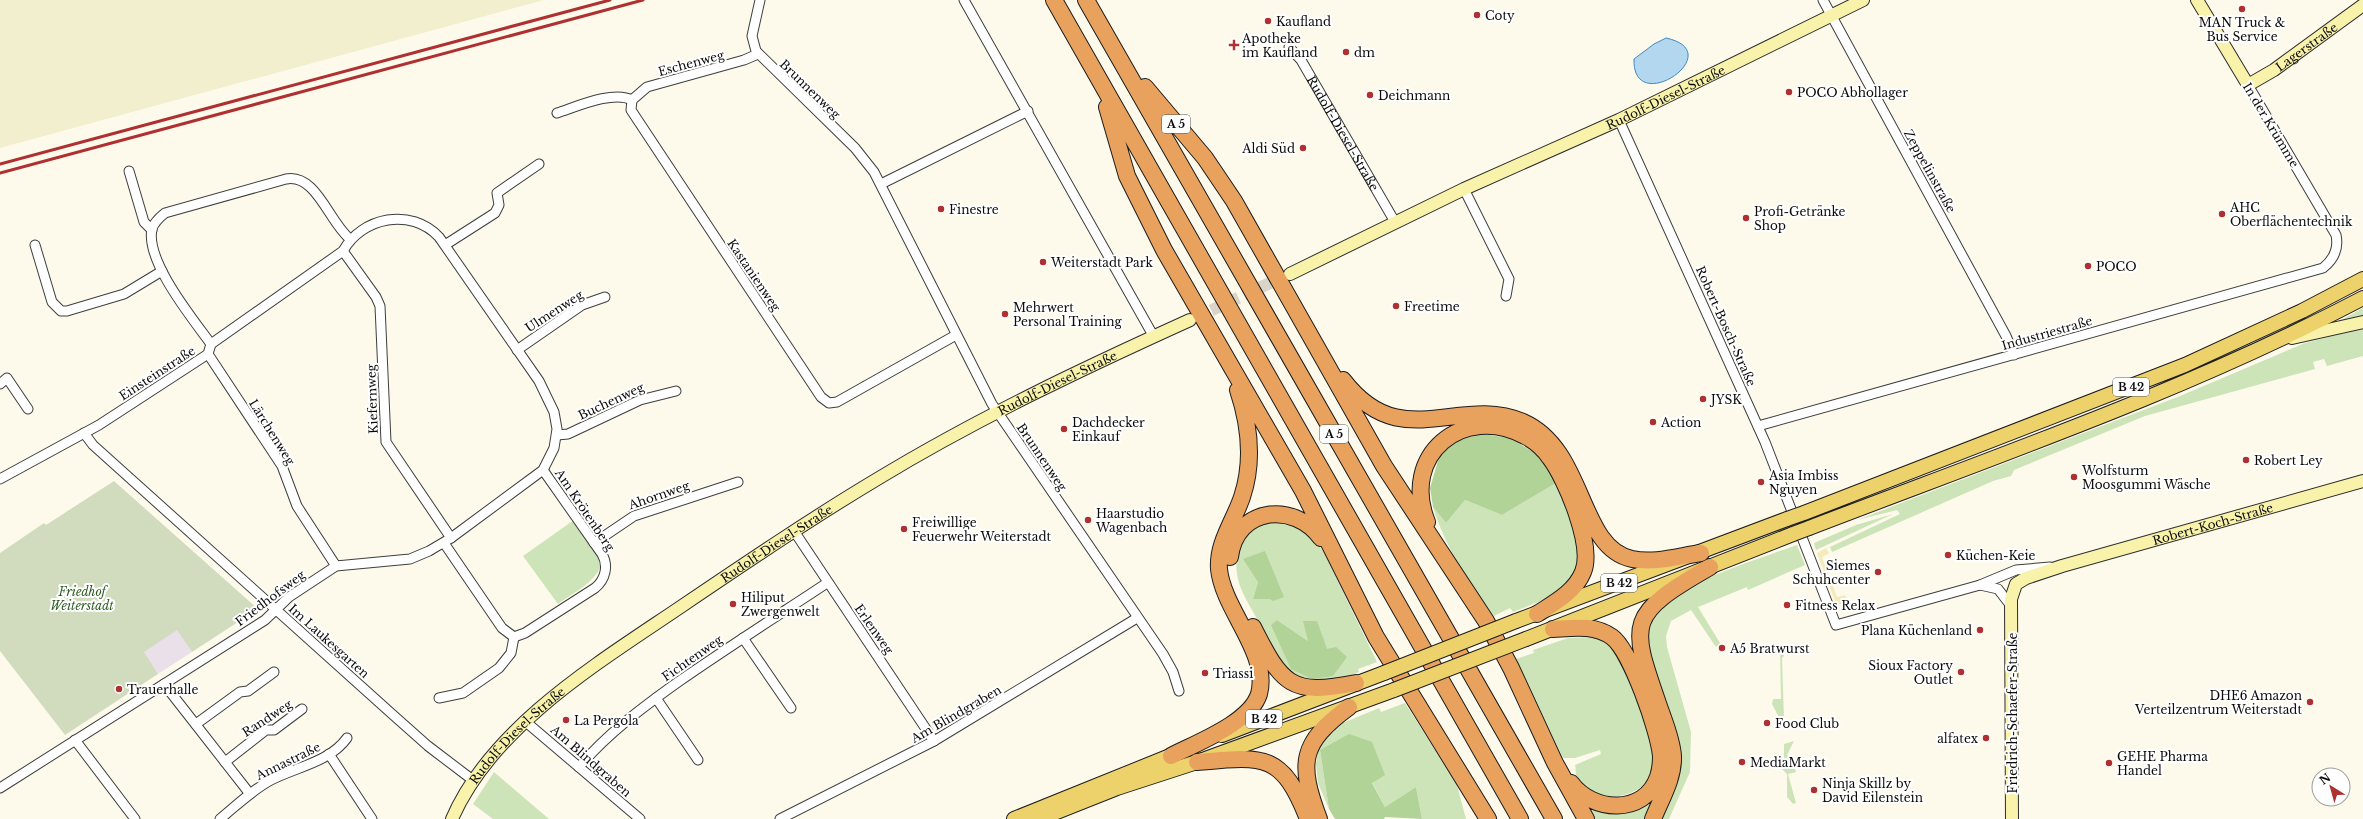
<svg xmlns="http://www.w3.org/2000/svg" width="2363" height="819" font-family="'Libre Baskerville',serif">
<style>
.industrial{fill:#e9e0e9}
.farmland{fill:#f1efcd}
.green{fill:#cde4b8;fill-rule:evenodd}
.forest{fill:#b1d398}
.sand{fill:#f5eabb}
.cemetery{fill:#d1dcbf}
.water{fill:#b4d7f0;stroke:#4189c1}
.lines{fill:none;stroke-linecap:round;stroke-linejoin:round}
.secondary-tunnel{stroke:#d9d6c9;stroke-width:12;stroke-dasharray:12 6;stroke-linecap:butt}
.street-casing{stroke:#3e3e3e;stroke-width:11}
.secondary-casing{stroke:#2d2d2d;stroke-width:14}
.primary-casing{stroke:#1c1c1c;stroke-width:16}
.highway-casing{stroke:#1c1c1c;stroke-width:18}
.street{stroke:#fff;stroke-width:9}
.secondary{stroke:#f8f2ab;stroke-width:12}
.primary{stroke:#edd26b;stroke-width:14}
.highway{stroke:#e8a25e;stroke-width:16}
.rail{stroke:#ae3031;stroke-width:3}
.primary-bridge-casing{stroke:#1c1c1c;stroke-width:16;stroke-linecap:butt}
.primary-bridge{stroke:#edd26b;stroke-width:14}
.poi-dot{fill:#ae3031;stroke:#fff;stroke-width:1.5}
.labels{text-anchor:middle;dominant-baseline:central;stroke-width:4;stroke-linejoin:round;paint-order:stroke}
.shield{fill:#fff;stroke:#545454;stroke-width:1}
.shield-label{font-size:11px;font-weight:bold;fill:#0b0b0b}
.poi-label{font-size:12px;fill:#0b0b0b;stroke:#fff;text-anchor:start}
.street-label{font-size:12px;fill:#0b0b0b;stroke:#fff}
.park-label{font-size:12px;font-style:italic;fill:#2c5c22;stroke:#fff}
</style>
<rect width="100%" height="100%" fill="#fdfaeb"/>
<path class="industrial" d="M177,629L192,652L158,674L143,652Z"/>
<path class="farmland" d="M0,0H544L0,148Z"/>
<path class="green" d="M2363,308V319L2336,323Z
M2363,328V356L2327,366L2324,359L2313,362L2315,369L2145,416L2014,470L2011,476L1993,481L1832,552L1830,547L1900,514L1897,510L1857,520L2180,396L2305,343Z
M1556,483C1570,515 1599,567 1558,592C1545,600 1528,606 1513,612L1510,608L1494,616C1469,583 1445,547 1433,507L1446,523L1465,500L1502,515Z
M1893,514L1816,550L1814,543L1856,525Z
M1285,519L1310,533L1324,553L1377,662L1358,669L1359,672C1343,678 1313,688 1297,679C1277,668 1267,640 1258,621C1252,609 1243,596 1239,583C1229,546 1247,521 1285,519ZM1258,582L1270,599H1253ZM1277,620L1308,641L1327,649L1341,663L1333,676Z
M574,520C582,531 595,543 600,556C608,576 571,594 558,604L523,556Z
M1797,545L1805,565L1748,590L1747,587L1698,607L1720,643L1716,647L1691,610L1671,621L1666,636L1667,647L1691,732L1690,772L1669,819H1658L1650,660C1647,645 1644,627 1653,612C1668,587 1769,555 1797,545Z
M1595,637C1607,642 1615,647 1622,659C1632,677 1662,758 1653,774C1639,797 1605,805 1585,786C1583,783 1578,780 1577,777C1575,774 1576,768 1575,765L1601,754L1600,750L1575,758H1563L1516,659L1534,653L1533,650L1568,638Z
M1780,649L1784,651V656L1782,658L1784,719H1780L1772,704L1773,699H1781Z
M1405,703L1457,785L1466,819H1422L1416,787L1385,807L1372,782L1320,750L1329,809L1318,783L1316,764L1319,746L1338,725L1379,708L1381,712Z
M1794,741L1787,755L1792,759L1796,772L1788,774L1796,803L1793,804L1787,797V774L1780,767L1784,764V744Z
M494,772L549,819H493L473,804Z
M1662,784L1649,819H1593L1583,803L1599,809Z"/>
<path class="forest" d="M1481,434L1511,438L1539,456L1556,483L1502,515L1465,500L1446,523L1433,507L1430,488L1440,454L1457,441Z
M1265,551L1284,597L1273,601L1270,599H1253L1258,582L1243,559Z
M1277,620L1308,641L1303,621H1317L1327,649L1336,647L1347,657L1333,676L1312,679L1291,669L1271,625Z
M1349,734L1372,742L1385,775L1372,783L1385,807L1416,787L1422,819L1385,817L1384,819H1335L1329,809L1320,750Z"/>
<path class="sand" d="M1826,548L1829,553L1822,557L1837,597L1845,595L1849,606L1856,604L1857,609L1837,603L1835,601L1817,553Z"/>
<path class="cemetery" d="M114,481L258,609L192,652L177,630L144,652L158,674L65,735L0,651V553L44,523L46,525Z"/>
<path class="water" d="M1666,38C1731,52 1632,119 1634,59L1654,44Z"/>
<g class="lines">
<path class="secondary-tunnel" d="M1195,318L1285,276"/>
<g class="street-casing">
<g id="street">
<path d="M760,0L752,36L756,51L855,148L874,172L992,404L1163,654L1173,672L1179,691"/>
<path d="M964,0L1154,337"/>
<path d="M1823,0L2006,336L2014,355"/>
<path id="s1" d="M1289,47L1301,60L1395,222"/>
<path d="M758,54L744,60L647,87L632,100L631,110L821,397L829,403L837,402L956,335"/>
<path d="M557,113C576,107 613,90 632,100"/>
<path d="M1619,120L1765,442L1836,625L1980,585L2016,570L2050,567"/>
<path d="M129,171L144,222L152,230"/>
<path d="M881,184L1028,111"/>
<path d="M1464,189L1509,279L1506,296"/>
<path d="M35,245L52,302L61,311H67L124,294L162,271"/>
<path d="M445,245L495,213L499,205L497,193L539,164"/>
<path d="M343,251L376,297L380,306L386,442L451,538"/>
<path d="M211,344C193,319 145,261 152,229C154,222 160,217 165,213L286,179C316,173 329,222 350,239"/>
<path d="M517,350L582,305L605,297"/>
<path d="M208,354L282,466L297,506L336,566"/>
<path d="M0,384L7,378L28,409"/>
<path d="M1758,426L2323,268C2333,260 2339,249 2336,235L2248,85"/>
<path d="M84,433L93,445L392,714L428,746L474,781"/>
<path d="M557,435L568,434L640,400L676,391"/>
<path d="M0,479L99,425L208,354L211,344L343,251C362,217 411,207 439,237L539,381L554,412L557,429L554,448L543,470L451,538L429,551L410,559L336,566L289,597L265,620L0,788"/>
<path d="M794,531L934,741"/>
<path d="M444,543L502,628L514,637"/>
<path d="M594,543L634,516L738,482"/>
<path d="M1980,585L1998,589L2011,606"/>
<path d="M514,637L525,633L595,588C605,580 609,566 602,554L543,470"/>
<path d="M743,638L791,708"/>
<path d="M164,684L250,794"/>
<path d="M439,698L463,693L499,668L511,653L514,637"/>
<path d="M656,698L698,760"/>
<path d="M526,722L640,819"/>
<path d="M196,724L240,692L248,691L274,672"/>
<path d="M75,740L135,819"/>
<path d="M329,754L372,819"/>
<path d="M225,762L266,730H274L302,709"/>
<path d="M579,767C607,734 643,707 678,682C727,648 777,616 827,583"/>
<path d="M220,819C236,806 252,790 271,780C296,767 330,762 347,738"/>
<path d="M780,819L934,741L1137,618"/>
</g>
</g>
<g class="secondary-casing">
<g id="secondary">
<path id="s2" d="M2197,0L2248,85L2274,70L2363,5"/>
<path id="s3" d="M1290,274L1464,189L1619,120L1863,0"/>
<path d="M2292,338L2363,322"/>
<path id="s4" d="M452,819C492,726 601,661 682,606C747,562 812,518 879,478C978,418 1084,368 1190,320"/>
<path id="s5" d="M2012,819L2011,599L2016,584L2026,578L2062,566L2363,481"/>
</g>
</g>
<g class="primary-casing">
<path id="primary" d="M1804,513L2185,365L2302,311L2363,279
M1809,528C1996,456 2186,391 2363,298
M1516,621L1787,519
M1526,639L1793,534
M1222,735L1384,673
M1014,819L1180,752
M1039,819L1117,788L1197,762L1394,690"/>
</g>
<g class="highway-casing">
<path id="highway" d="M1054,0L1520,819
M1086,0L1554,819
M1145,87L1205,158L1234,201L1384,466L1486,621L1511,668L1555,763L1586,819
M1107,107L1127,176L1164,250L1303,491L1376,637L1488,819
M1343,380C1401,456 1459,394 1523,422C1586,450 1578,548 1632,559C1654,564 1679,556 1701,553
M1427,522C1400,455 1463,403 1525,436C1535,441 1544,449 1550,458C1566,479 1594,546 1583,572C1575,592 1554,603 1537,614
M1230,557C1236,507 1294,501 1321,538
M1253,627C1282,685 1291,696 1356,683
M1553,629C1572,628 1594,624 1612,637C1631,651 1659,732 1661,756C1661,763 1660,771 1658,777C1644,816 1592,812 1571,783
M1171,756C1196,743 1250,723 1259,694C1270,653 1223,610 1219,569C1217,543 1234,521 1242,497C1254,461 1250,426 1238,390
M1197,762C1263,756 1282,752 1308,819
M1319,819C1298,763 1300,743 1349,707
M1653,819C1661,799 1674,778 1673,756C1672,741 1666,726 1661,712C1630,623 1624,616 1710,567"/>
</g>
<use href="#street" class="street"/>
<use href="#secondary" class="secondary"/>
<use href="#primary" class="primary"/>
<use href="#highway" class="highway"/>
<path class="rail" d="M0,164L610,0
M0,173L643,0"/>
<g class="primary-bridge-casing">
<path id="primary-bridge" d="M1787,519L1804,513
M1793,534L1809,528
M1384,673L1516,621
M1394,690L1526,639"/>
</g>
<use href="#primary-bridge" class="primary-bridge"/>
</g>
<g class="poi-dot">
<circle cx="2242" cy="9" r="4"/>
<circle cx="1477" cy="15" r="4"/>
<circle cx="1268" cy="21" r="4"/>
<path d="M1232 39h4v4h4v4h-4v4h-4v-4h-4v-4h4z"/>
<circle cx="1346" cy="52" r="4"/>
<circle cx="1789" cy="92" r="4"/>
<circle cx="1370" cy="95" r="4"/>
<circle cx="1303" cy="148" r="4"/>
<circle cx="941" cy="209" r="4"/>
<circle cx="2222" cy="214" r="4"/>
<circle cx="1746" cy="218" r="4"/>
<circle cx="1043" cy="262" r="4"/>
<circle cx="2088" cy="266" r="4"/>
<circle cx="1396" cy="306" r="4"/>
<circle cx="1005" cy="314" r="4"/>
<circle cx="1703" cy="399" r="4"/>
<circle cx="1653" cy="422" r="4"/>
<circle cx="1064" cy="429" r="4"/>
<circle cx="2246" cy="460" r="4"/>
<circle cx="2074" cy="477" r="4"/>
<circle cx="1761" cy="482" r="4"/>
<circle cx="1088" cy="520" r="4"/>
<circle cx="904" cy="529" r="4"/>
<circle cx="1948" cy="555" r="4"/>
<circle cx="1878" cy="572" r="4"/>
<circle cx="733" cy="604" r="4"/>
<circle cx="1787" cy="605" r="4"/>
<circle cx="1980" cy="630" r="4"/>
<circle cx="1722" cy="648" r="4"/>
<circle cx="1961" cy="672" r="4"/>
<circle cx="1205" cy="673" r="4"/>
<circle cx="119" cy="689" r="4"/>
<circle cx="2310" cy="702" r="4"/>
<circle cx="566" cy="720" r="4"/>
<circle cx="1767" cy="723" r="4"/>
<circle cx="1986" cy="738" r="4"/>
<circle cx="1742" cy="762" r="4"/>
<circle cx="2109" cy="763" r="4"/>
<circle cx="1814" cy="790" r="4"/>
</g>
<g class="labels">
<g class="shield">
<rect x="1162" y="115" width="28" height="18" rx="3"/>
<rect x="2113" y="378" width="36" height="18" rx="3"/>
<rect x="1320" y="425" width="28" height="18" rx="3"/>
<rect x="1601" y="574" width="36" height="18" rx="3"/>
<rect x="1246" y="710" width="36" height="18" rx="3"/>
</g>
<g class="shield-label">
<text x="1176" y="124">A 5</text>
<text x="2131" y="387">B 42</text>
<text x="1334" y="434">A 5</text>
<text x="1619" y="583">B 42</text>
<text x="1264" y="719">B 42</text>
</g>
<g class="poi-label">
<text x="1485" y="15">Coty</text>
<text x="1276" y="21">Kaufland</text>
<text x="2242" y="22" text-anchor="middle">MAN Truck &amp;<tspan x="2242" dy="14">Bus Service</tspan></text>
<text x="1242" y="38">Apotheke<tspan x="1242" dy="14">im Kaufland</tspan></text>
<text x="1354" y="52">dm</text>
<text x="1797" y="92">POCO Abhollager</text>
<text x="1378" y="95">Deichmann</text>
<text x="1295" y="148" text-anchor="end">Aldi Süd</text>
<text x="2230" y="207">AHC<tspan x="2230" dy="14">Oberflächentechnik</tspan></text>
<text x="949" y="209">Finestre</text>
<text x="1754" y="211">Profi-Getränke<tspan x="1754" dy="14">Shop</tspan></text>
<text x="1051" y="262">Weiterstadt Park</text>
<text x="2096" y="266">POCO</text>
<text x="1404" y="306">Freetime</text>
<text x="1013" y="307">Mehrwert<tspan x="1013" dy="14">Personal Training</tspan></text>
<text x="1711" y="399">JYSK</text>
<text x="1072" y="422">Dachdecker<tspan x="1072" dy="14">Einkauf</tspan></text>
<text x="1661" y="422">Action</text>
<text x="2254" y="460">Robert Ley</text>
<text x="2082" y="470">Wolfsturm<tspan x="2082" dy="14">Moosgummi Wäsche</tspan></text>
<text x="1769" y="475">Asia Imbiss<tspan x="1769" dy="14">Nguyen</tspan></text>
<text x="1096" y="513">Haarstudio<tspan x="1096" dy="14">Wagenbach</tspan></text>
<text x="912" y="522">Freiwillige<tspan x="912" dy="14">Feuerwehr Weiterstadt</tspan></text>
<text x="1956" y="555">Küchen-Keie</text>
<text x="1870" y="565" text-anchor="end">Siemes<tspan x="1870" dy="14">Schuhcenter</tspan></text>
<text x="741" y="597">Hiliput<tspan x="741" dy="14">Zwergenwelt</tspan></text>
<text x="1795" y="605">Fitness Relax</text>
<text x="1972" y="630" text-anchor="end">Plana Küchenland</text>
<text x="1730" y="648">A5 Bratwurst</text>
<text x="1953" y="665" text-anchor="end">Sioux Factory<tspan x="1953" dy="14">Outlet</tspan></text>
<text x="1213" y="673">Triassi</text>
<text x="127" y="689">Trauerhalle</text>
<text x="2302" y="695" text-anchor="end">DHE6 Amazon<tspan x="2302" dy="14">Verteilzentrum Weiterstadt</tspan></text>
<text x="574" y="720">La Pergola</text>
<text x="1775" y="723">Food Club</text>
<text x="1978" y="738" text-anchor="end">alfatex</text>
<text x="2117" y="756">GEHE Pharma<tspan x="2117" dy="14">Handel</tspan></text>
<text x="1750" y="762">MediaMarkt</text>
<text x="1822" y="783">Ninja Skillz by<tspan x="1822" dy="14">David Eilenstein</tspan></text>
</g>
<g class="street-label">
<text stroke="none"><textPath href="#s2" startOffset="169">Lagerstraße</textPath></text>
<text transform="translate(691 63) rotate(-15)">Eschenweg</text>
<text transform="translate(810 89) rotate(44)">Brunnenweg</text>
<text stroke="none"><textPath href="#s3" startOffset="415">Rudolf-Diesel-Straße</textPath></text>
<text transform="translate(2271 125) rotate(59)">In der Krümme</text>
<text stroke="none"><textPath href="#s1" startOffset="102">Rudolf-Diesel-Straße</textPath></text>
<text transform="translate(1930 171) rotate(61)">Zeppelinstraße</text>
<text transform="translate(754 275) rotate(56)">Kastanienweg</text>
<text transform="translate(554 311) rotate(-33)">Ulmenweg</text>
<text transform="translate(1726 326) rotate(66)">Robert-Bosch-Straße</text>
<text transform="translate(2047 333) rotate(-16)">Industriestraße</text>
<text transform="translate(157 373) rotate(-33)">Einsteinstraße</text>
<text stroke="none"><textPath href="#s4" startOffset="755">Rudolf-Diesel-Straße</textPath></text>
<text transform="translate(372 399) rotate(-92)">Kiefernweg</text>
<text transform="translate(611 401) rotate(-25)">Buchenweg</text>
<text transform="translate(272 432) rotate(58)">Lärchenweg</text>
<text transform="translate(1042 457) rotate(56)">Brunnenweg</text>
<text transform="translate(659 495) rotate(-19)">Ahornweg</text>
<text transform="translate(585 510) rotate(56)">Am Krötenberg</text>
<text stroke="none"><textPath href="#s5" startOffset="442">Robert-Koch-Straße</textPath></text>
<text stroke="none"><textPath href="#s4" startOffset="431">Rudolf-Diesel-Straße</textPath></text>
<text transform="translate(270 598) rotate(-37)">Friedhofsweg</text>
<text transform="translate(874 629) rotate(55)">Erlenweg</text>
<text transform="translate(329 641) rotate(42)">Im Laukesgarten</text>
<text transform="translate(692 658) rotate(-35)">Fichtenweg</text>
<text transform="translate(2012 713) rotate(-90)">Friedrich-Schaefer-Straße</text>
<text transform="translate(956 714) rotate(-30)">Am Blindgraben</text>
<text transform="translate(267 718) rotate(-33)">Randweg</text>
<text stroke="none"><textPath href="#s4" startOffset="107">Rudolf-Diesel-Straße</textPath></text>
<text transform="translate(288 761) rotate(-26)">Annastraße</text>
<text transform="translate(591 761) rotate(41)">Am Blindgraben</text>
</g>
<g class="park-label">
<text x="82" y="591">Friedhof<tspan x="82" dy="14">Weiterstadt</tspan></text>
</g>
</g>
<g transform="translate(2331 787) rotate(323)"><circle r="19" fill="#ffffff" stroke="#9d9d9d"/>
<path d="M0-3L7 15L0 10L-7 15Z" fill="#ae3031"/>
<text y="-6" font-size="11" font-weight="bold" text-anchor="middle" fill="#0b0b0b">N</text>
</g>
</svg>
